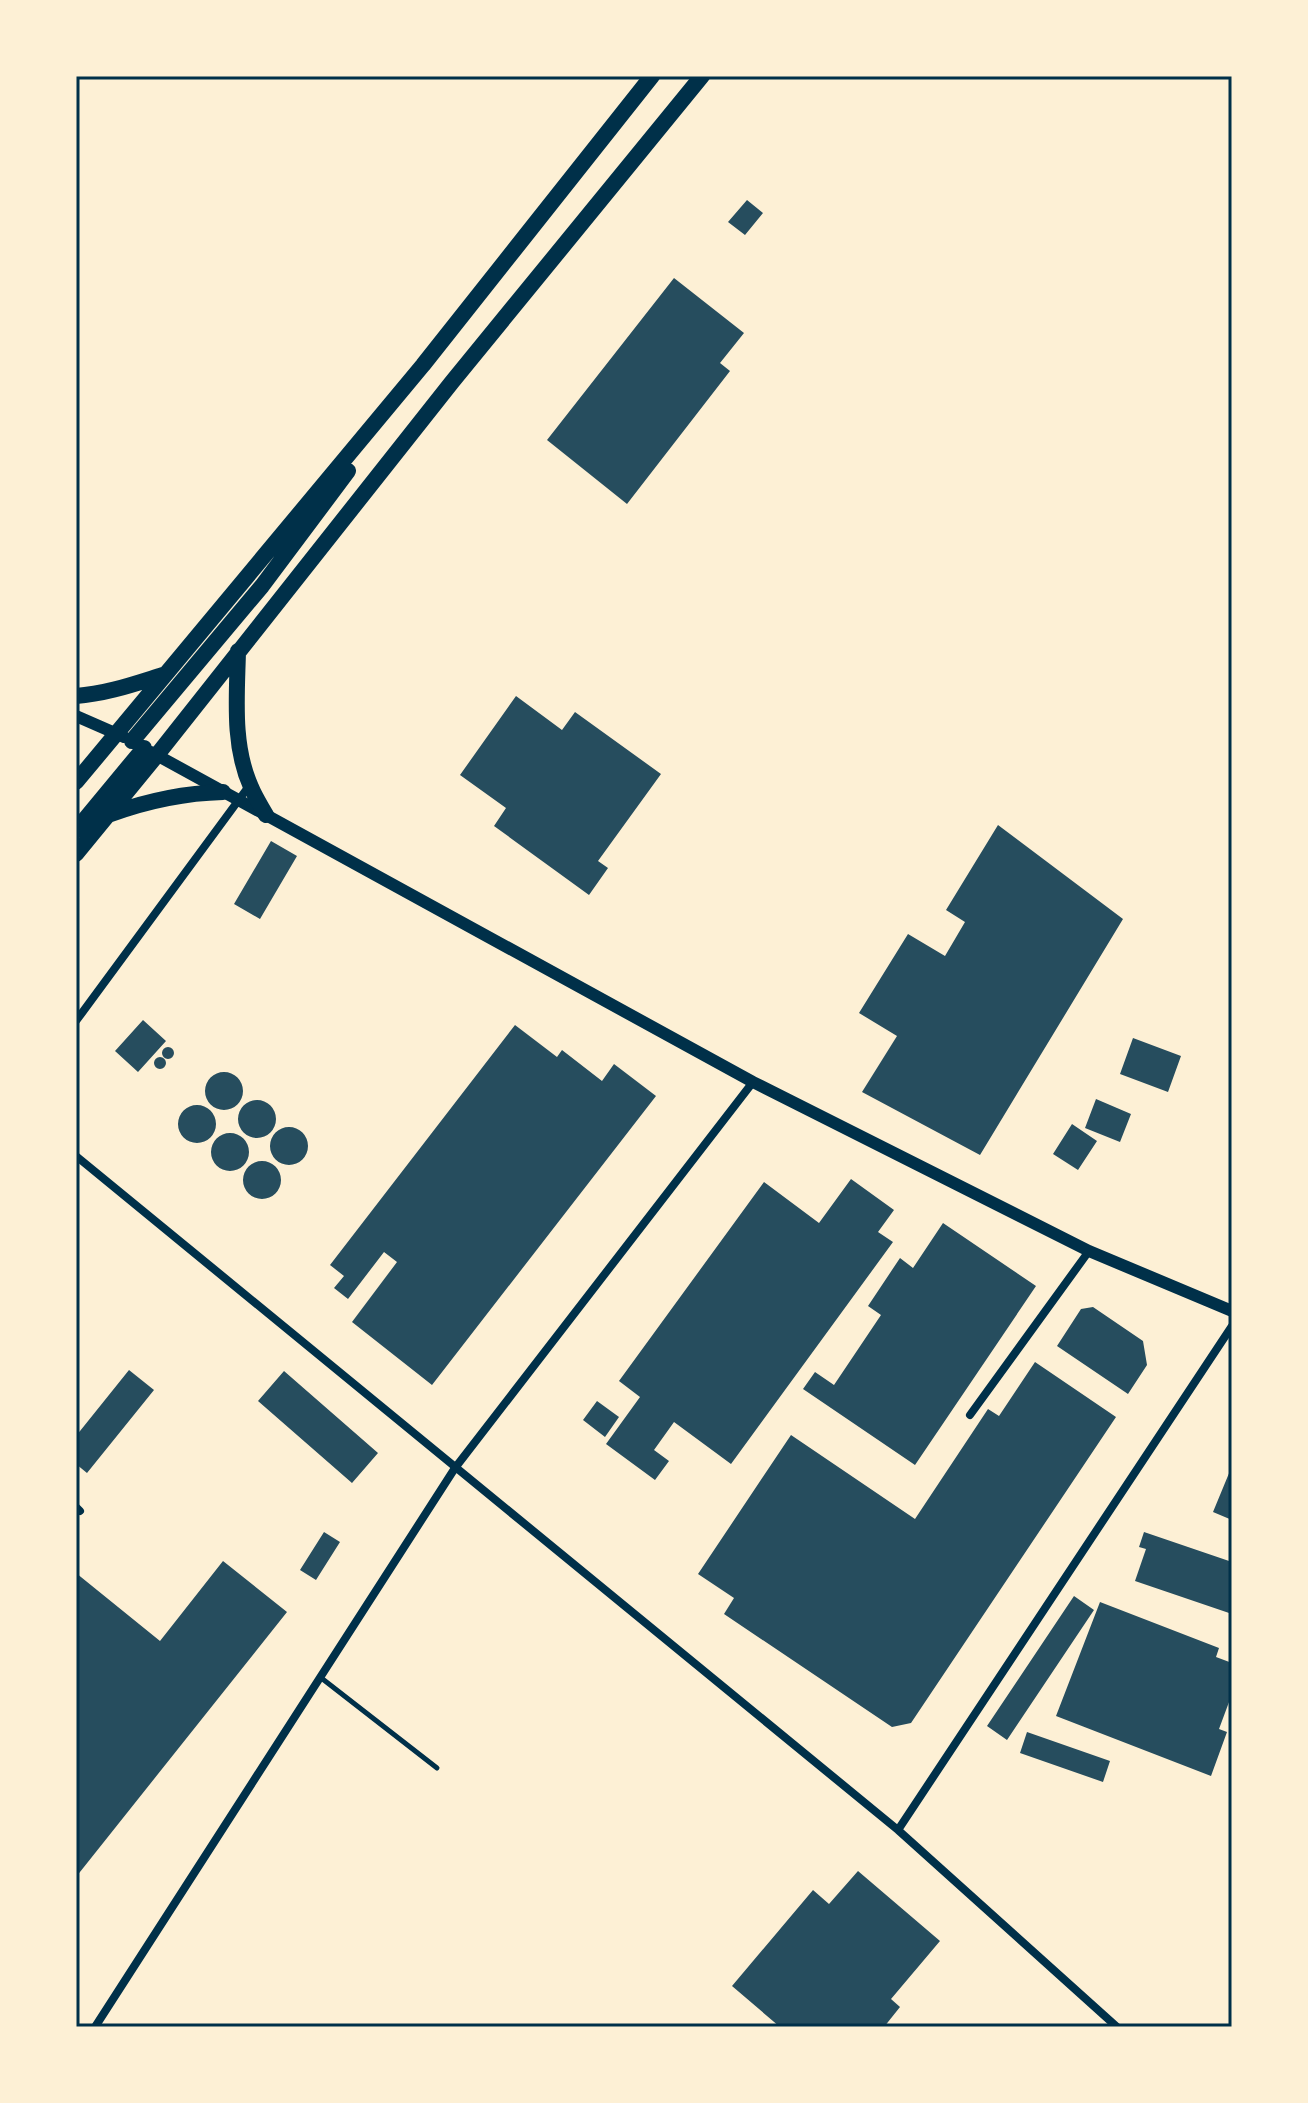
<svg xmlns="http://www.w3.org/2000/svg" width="1308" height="2103" font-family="'DejaVu Sans',sans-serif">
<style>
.building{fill:#264d5e}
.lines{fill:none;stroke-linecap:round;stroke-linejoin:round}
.service{stroke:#003049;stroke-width:5}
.minor{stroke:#003049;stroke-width:8}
.tertiary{stroke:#003049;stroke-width:12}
.primary{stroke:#003049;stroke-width:16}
.neatline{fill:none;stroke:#003049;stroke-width:3}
</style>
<rect width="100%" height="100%" fill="#fdf0d5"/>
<path class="building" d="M747,200L763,213L745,235L728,222Z
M674,278L744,333L720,363L730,371L627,504L547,440Z
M516,696L562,730L575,712L661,774L598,861L608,868L589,895L494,826L506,808L460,775Z
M998,825L1123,919L980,1155L862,1092L897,1036L859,1013L908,934L945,956L965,922L946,910Z
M271,841L297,856L260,919L234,904Z
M143,1020L166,1041L138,1072L115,1051Z
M515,1025L557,1057L562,1050L602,1081L614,1064L656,1096L432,1385L352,1322L397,1262L384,1252L348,1299L334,1288L344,1276L330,1265Z
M1133,1038L1181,1056L1168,1092L1120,1074Z
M162 1053a6 6 0 1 1 12 0a6 6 0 1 1-12 0Z
M154 1063a6 6 0 1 1 12 0a6 6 0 1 1-12 0Z
M205 1091a19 19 0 1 1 38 0a19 19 0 1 1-38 0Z
M1096,1099L1131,1114L1120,1142L1085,1128Z
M238 1119a19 19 0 1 1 38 0a19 19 0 1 1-38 0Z
M178 1124a19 19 0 1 1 38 0a19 19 0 1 1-38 0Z
M1072,1124L1097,1141L1078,1170L1053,1154Z
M270 1146a19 19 0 1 1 38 0a19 19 0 1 1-38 0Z
M211 1152a19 19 0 1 1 38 0a19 19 0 1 1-38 0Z
M243 1180a19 19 0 1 1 38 0a19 19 0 1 1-38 0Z
M851,1179L894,1210L878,1232L893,1242L731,1464L674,1422L654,1450L669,1461L655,1480L606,1444L640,1397L619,1381L764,1182L819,1223Z
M943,1223L1036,1286L915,1465L803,1389L815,1372L834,1385L881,1315L868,1306L900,1258L913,1268Z
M1093,1307L1143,1341L1147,1365L1128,1394L1057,1346L1081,1309Z
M1035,1362L1116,1417L911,1723L892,1727L724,1614L734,1598L698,1574L791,1435L915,1519L988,1409L999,1416Z
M129,1370L154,1390L87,1473L76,1464V1436Z
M284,1371L378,1453L352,1483L258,1401Z
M597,1401L619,1417L605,1437L583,1420Z
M1232,1466V1520L1213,1512Z
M324,1532L340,1542L316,1580L300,1570Z
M1144,1532L1232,1562V1614L1135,1581L1146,1549L1139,1547Z
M223,1561L287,1612L76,1877V1573L160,1641Z
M1074,1596L1094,1610L1007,1740L987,1726Z
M1100,1602L1219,1648L1216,1657L1232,1663V1694L1219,1729L1227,1732L1211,1776L1056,1716Z
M1027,1732L1110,1761L1103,1782L1020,1753Z
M858,1871L940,1941L891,1999L900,2007L884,2027H780L732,1986L813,1890L829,1904Z"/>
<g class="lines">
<path class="service" d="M320,1677L437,1768"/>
<path class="minor" d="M76,1021L249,786
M76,1156L898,1830L1117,2027
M970,1415L1089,1251
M76,1507L80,1511
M898,1830L1232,1326
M95,2027L455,1468L753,1082"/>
<path class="tertiary" d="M76,716L124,737
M151,752L753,1082L1089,1251L1232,1311"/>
<path class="primary" d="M238,651C237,696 232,745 251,787C255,797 261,806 266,815
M76,696C106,694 134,684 163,675
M132,741L262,586L348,471
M76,782L423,365L652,76
M111,814C147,801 184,793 223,792
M76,830L144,748
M76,854L157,755L452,382L702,76"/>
</g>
<rect width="1308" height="2103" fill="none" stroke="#fdf0d5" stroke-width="156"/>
<rect x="78" y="78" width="1152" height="1947" class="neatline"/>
</svg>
